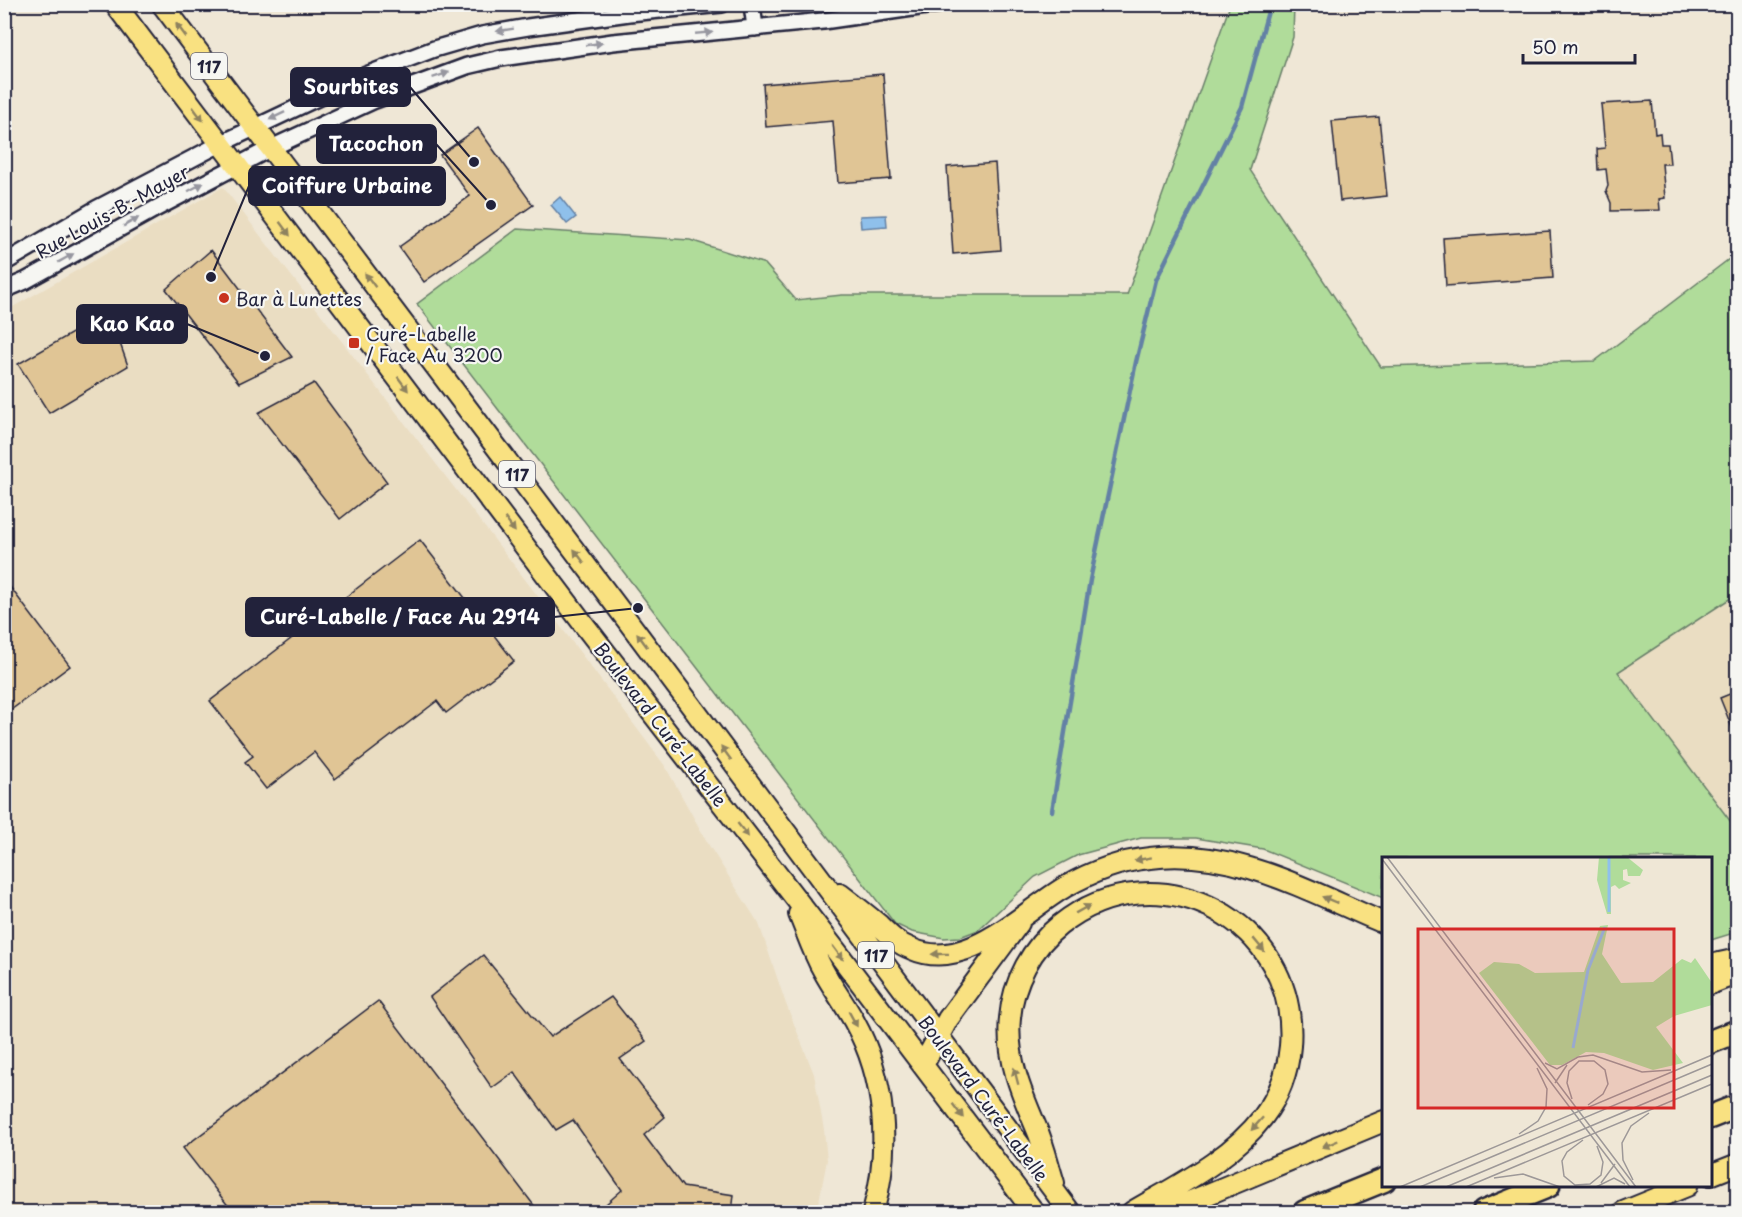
<svg xmlns="http://www.w3.org/2000/svg" width="1742" height="1217" font-family="'Playpen Sans',sans-serif">
<style>
.built{fill:#eaddc2}
.green{fill:#b0dc9a;stroke:#697f6a;stroke-width:1.5}
.water{fill:#8fc0eb;stroke:#6381a5;stroke-width:1.5}
.lines{fill:none;stroke-linecap:round;stroke-linejoin:round}
.stream{stroke:#6381a5;stroke-width:4.5}
.building{fill:#e0c595;stroke:#22223b;stroke-width:1.5}
.minor-casing{stroke:#22223b;stroke-width:20}
.major-casing{stroke:#22223b;stroke-width:24}
.highway-casing{stroke:#22223b;stroke-width:27}
.minor{stroke:#f6f6f2;stroke-width:15}
.major{stroke:#f9e181;stroke-width:20}
.highway{stroke:#f9e181;stroke-width:22}
.oneway{fill:#8e825e}
.oneway2{fill:#9797a0}
.poi-dot{fill:#c8321e;stroke:#f6f6f2;stroke-width:2}
.labels{text-anchor:middle;dominant-baseline:central;stroke-width:4.5;stroke-linejoin:round;paint-order:stroke}
.shield{fill:#f6f6f2;stroke:#626272;stroke-width:1.5}
.shield-label{font-size:16px;font-weight:bold;fill:#22223b}
.street-label{font-size:18px;fill:#22223b;stroke:#f6f6f2}
.poi-label{font-size:18px;fill:#22223b;stroke:#f6f6f2;text-anchor:start}
.inset-river{fill:none;stroke:#8fc0eb;stroke-width:3}
.inset-road{fill:none;stroke:#9d9898;stroke-width:1.5}
.view{fill:#d62828;fill-opacity:0.15;stroke:#d62828;stroke-width:3}
.inset-edge{fill:none;stroke:#22223b;stroke-width:3}
.leader{fill:none;stroke:#22223b;stroke-width:2}
.callout-dot{fill:#22223b;stroke:#f6f6f2;stroke-width:2}
.callout{fill:#22223b;stroke:#22223b;stroke-width:2}
.callout-label{font-size:20px;text-anchor:middle;font-weight:bold;fill:#fff}
</style>
<rect width="100%" height="100%" fill="#efe7d6"/>
<filter id="ink" filterUnits="userSpaceOnUse"><feTurbulence type="fractalNoise" baseFrequency=".0167" numOctaves="2"/><feDisplacementMap in="SourceGraphic" scale="12" xChannelSelector="R" yChannelSelector="G"/><feConvolveMatrix kernelMatrix="1 2 1 2 8 2 1 2 1" color-interpolation-filters="sRGB"/></filter>
<g filter="url(#ink)">
<path class="built" d="M223,187L540,599L665,766L710,847L759,924L786,1004L814,1074L824,1130L827,1160L817,1212H5L4,312Z
M1737,594V830L1618,672Z"/>
<path class="green" d="M1230,5H1294L1293,37L1250,170L1381,367L1595,361L1737,253V594L1618,672L1737,830V932L1711,940L1710,858H1384L1383,898L1263,849L1196,838H1141L1078,855L1035,877L978,930L960,937L944,938L912,932L895,924L417,304L517,229L690,240L765,264L796,300L842,295H1127Z"/>
<path class="water" d="M560,197L576,217L567,224L551,205Z
M886,215L887,226L861,228L860,216Z"/>
<g class="lines">
<path class="stream" d="M1052,811L1090,580L1136,362L1156,280L1242,107L1270,4"/>
</g>
<path class="building" d="M883,74L891,179L838,183L833,121L766,127L763,84Z
M1652,101L1655,134L1660,133L1661,144H1668L1670,164H1662L1665,198L1659,199L1660,210L1611,211V203L1606,191L1608,186L1606,169L1598,170L1597,149L1605,148L1601,104Z
M1379,117L1387,196L1340,201L1332,121Z
M478,128L533,205L424,282L399,247L470,196L440,155Z
M995,163L1001,250L953,254L947,167Z
M1550,231L1553,278L1446,286L1443,238Z
M211,250L292,357L239,383L166,289Z
M109,312L128,366L49,413L18,364Z
M314,383L387,482L340,519L258,413Z
M420,540L514,661L446,713L437,701L335,779L314,752L266,789L245,762L253,756L210,701Z
M4,579L70,666L4,715Z
M1737,691V740L1720,698Z
M483,955L550,1037L611,997L646,1041L620,1059L665,1117L644,1135L683,1187L734,1195L732,1212H597L622,1190L573,1120L556,1130L514,1072L492,1088L430,997Z
M378,1001L539,1212H233L183,1148Z"/>
<g class="lines">
<g class="minor-casing">
<path id="minor" d="M752,4L755,28
M4,263L96,209L220,144L366,75L434,49L482,35L528,27L629,13L722,4
M4,290L25,281L155,209L271,148L375,100L467,66L501,58L613,42L823,21L940,4"/>
</g>
<g class="major-casing">
<path id="major" d="M115,4L585,626L837,952L1034,1212
M162,4L624,616L1070,1212
M840,894C853,904 866,914 879,925C889,935 898,944 912,949C966,973 1021,913 1065,887C1091,872 1120,861 1150,858C1233,847 1310,892 1384,923
M799,914C807,933 813,952 823,970C832,987 844,1003 854,1021C886,1079 891,1149 873,1212
M1710,965L1738,959
M1710,984L1738,973
M923,1065L948,1019L1019,923
M1710,1175L1738,1164
M1054,1183C1048,1164 1044,1145 1036,1127C1021,1092 1006,1057 1010,1018C1013,982 1032,947 1060,925C1157,847 1300,921 1290,1046C1288,1071 1279,1096 1263,1117C1230,1160 1178,1185 1132,1212
M1165,1212L1384,1121
M1623,1212L1687,1186"/>
</g>
<g class="highway-casing">
<path id="highway" d="M1710,1042L1738,1031
M1710,1117L1738,1106
M1305,1212L1384,1180
M1484,1212L1548,1186"/>
</g>
<use href="#minor" class="minor"/>
<use href="#major" class="major"/>
<use href="#highway" class="highway"/>
</g>
<defs><path id="oneway-solid" d="M-6-.8H1V-3.2L6.5 0L1 3.2V.8H-6Z" transform="scale(1.5)"/></defs>
<g class="oneway">
<use href="#oneway-solid" transform="translate(181 30) rotate(-127)"/>
<use href="#oneway-solid" transform="translate(198 114) rotate(53)"/>
<use href="#oneway-solid" transform="translate(285 229) rotate(53)"/>
<use href="#oneway-solid" transform="translate(370 280) rotate(-127)"/>
<use href="#oneway-solid" transform="translate(403 384) rotate(53)"/>
<use href="#oneway-solid" transform="translate(510 525) rotate(53)"/>
<use href="#oneway-solid" transform="translate(579 556) rotate(-127)"/>
<use href="#oneway-solid" transform="translate(642 640) rotate(-126)"/>
<use href="#oneway-solid" transform="translate(726 753) rotate(-126)"/>
<use href="#oneway-solid" transform="translate(743 830) rotate(52)"/>
<use href="#oneway-solid" transform="translate(1143 859) rotate(170)"/>
<use href="#oneway-solid" transform="translate(1330 900) rotate(-157)"/>
<use href="#oneway-solid" transform="translate(1083 909) rotate(-29)"/>
<use href="#oneway-solid" transform="translate(1259 945) rotate(50)"/>
<use href="#oneway-solid" transform="translate(838 953) rotate(53)"/>
<use href="#oneway-solid" transform="translate(940 954) rotate(179)"/>
<use href="#oneway-solid" transform="translate(853 1019) rotate(61)"/>
<use href="#oneway-solid" transform="translate(1016 1076) rotate(-105)"/>
<use href="#oneway-solid" transform="translate(958 1111) rotate(53)"/>
<use href="#oneway-solid" transform="translate(1257 1124) rotate(132)"/>
<use href="#oneway-solid" transform="translate(1330 1144) rotate(157)"/>
</g>
<g class="oneway2">
<use href="#oneway-solid" transform="translate(505 30) rotate(171)"/>
<use href="#oneway-solid" transform="translate(704 33) rotate(-5)"/>
<use href="#oneway-solid" transform="translate(594 44) rotate(-8)"/>
<use href="#oneway-solid" transform="translate(441 75) rotate(-19)"/>
<use href="#oneway-solid" transform="translate(277 116) rotate(154)"/>
<use href="#oneway-solid" transform="translate(196 187) rotate(-28)"/>
<use href="#oneway-solid" transform="translate(131 222) rotate(-29)"/>
<use href="#oneway-solid" transform="translate(66 258) rotate(-29)"/>
</g>
</g>
<g class="poi-dot">
<circle cx="224" cy="298" r="6"/>
<rect x="348" y="337" width="12" height="12" rx="3"/>
</g>
<g class="labels">
<g class="shield">
<rect x="191" y="53" width="36" height="26" rx="4.5"/>
<rect x="499" y="461" width="36" height="26" rx="4.5"/>
<rect x="858" y="942" width="36" height="26" rx="4.5"/>
</g>
<g class="shield-label">
<text x="209" y="66">117</text>
<text x="517" y="474">117</text>
<text x="876" y="955">117</text>
</g>
<g class="street-label">
<text transform="translate(112 211) rotate(-29)">Rue Louis-B.-Mayer</text>
<text transform="translate(661 724) rotate(52)">Boulevard Curé-Labelle</text>
<text transform="translate(984 1098) rotate(53)">Boulevard Curé-Labelle</text>
</g>
<g class="poi-label">
<text x="236" y="298">Bar à Lunettes</text>
<text x="366" y="333">Curé-Labelle<tspan x="366" dy="21">/ Face Au 3200</tspan></text>
</g>
</g>
<g transform="translate(1382 857)">
<rect width="330" height="330" fill="#efe7d6"/>
<path d="M217,0H245L261,13L258,19H246L245,12L241,13V23L249,26L237,32L233,28L229,30V57H225L215,23ZM226,68L220,97L239,126L271,125L300,102L309,106L313,101L330,126V148L292,159L274,170L301,206L271,213L222,196L204,195L180,208H168L97,116L112,105L137,107L153,116L202,115L218,69Z" fill="#b0dc9a"/>
<path class="inset-river" d="M227,0V55M191,191L206,113L223,70"/>
<path class="inset-road" d="M5,0L254,330M0,2L248,330M163,206L175,212L196,200L211,198L260,215L289,213M173,226L185,208M190,242L185,226L187,214L197,204H212L223,213L226,227L221,237L206,248M137,277L156,264L164,250L165,232L155,211M201,283L185,295L180,304L182,319L193,328L208,327L219,318L221,305L215,289M112,321L141,317L178,330M251,323L241,303L240,286L249,269L267,256M219,326L233,307M18,330L330,198M38,330L330,207M64,330L330,218M84,330L330,227M214,330L232,321L243,327"/>
<path class="view" d="M36,72H292V251H36Z"/>
<rect width="330" height="330" class="inset-edge"/>
</g>
<path class="leader" d="M474 162L410 87M491 205L436 144M211 277L249 186M265 356L187 324M638 608L554 617"/>
<g class="callout-dot">
<circle cx="474" cy="162" r="6"/>
<circle cx="491" cy="205" r="6"/>
<circle cx="211" cy="277" r="6"/>
<circle cx="265" cy="356" r="6"/>
<circle cx="638" cy="608" r="6"/>
</g>
<g class="callout">
<rect x="291" y="68" width="119" height="38" rx="6"/>
<rect x="317" y="125" width="119" height="38" rx="6"/>
<rect x="249" y="167" width="196" height="38" rx="6"/>
<rect x="77" y="305" width="110" height="38" rx="6"/>
<rect x="246" y="598" width="308" height="38" rx="6"/>
</g>
<g class="callout-label">
<text x="351" y="94">Sourbites</text>
<text x="376" y="151">Tacochon</text>
<text x="347" y="193">Coiffure Urbaine</text>
<text x="132" y="331">Kao Kao</text>
<text x="400" y="624">Curé-Labelle / Face Au 2914</text>
</g>
<rect width="1742" height="1217" fill="none" stroke="#f6f6f2" stroke-width="24"/>
<rect x="12" y="12" width="1718" height="1193" fill="none" stroke="#22223b" stroke-width="2" filter="url(#ink)"/>
<path d="M1523 54v9h112v-9" fill="none" stroke="#22223b" stroke-width="3"/>
<text x="1532" y="54" font-size="18" fill="#22223b" stroke="#f6f6f2" stroke-width="4.5" paint-order="stroke">50 m</text>
</svg>
